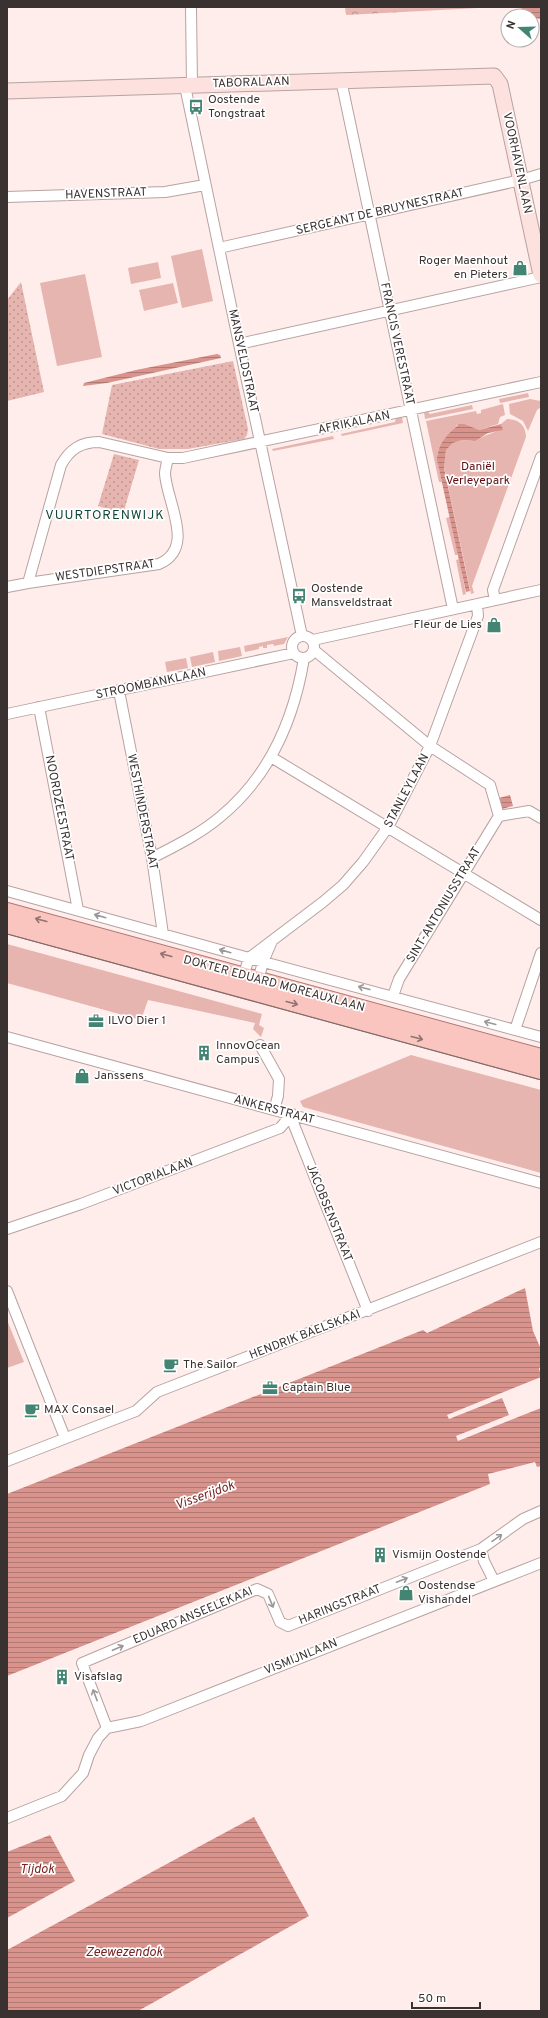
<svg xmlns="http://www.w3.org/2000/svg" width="548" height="2018" font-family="Overpass,sans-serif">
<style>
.green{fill:#e6b5b0}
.forest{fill:url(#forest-crowns)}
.garden{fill:url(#garden-dots)}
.water{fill:url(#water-rules)}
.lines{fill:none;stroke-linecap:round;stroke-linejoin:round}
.street-casing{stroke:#b7a3a1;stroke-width:12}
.secondary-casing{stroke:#b7a3a1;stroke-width:17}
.primary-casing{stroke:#b47772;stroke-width:18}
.street{stroke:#fff;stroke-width:10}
.secondary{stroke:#fce1df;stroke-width:15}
.primary{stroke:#fac4bf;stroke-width:16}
.tram{stroke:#786d6c;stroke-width:1}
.oneway{stroke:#9c9898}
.oneway2{stroke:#907471}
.labels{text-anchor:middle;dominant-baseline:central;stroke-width:3.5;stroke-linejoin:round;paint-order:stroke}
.street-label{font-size:12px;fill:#3a3231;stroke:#fff}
.poi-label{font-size:12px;fill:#3a3231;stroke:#fff;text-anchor:start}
.park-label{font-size:12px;fill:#600d11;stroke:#fff}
.neighbourhood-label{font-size:13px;letter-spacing:1px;fill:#0f473b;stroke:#fff}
.water-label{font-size:13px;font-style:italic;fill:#772423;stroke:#fff}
</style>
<defs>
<pattern id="forest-crowns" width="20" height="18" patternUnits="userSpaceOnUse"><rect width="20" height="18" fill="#e6b5b0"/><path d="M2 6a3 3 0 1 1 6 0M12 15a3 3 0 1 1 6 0" fill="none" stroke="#bb9490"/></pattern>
<pattern id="garden-dots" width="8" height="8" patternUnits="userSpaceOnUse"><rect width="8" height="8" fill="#e6b5b0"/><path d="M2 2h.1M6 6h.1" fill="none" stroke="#bb9490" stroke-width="1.8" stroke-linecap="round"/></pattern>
<pattern id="water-rules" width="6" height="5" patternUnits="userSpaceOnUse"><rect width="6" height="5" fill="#d9938d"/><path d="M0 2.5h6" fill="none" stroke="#b17974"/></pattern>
</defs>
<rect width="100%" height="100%" fill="#ffedec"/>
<path class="green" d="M202,249L213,301L182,308L171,256Z
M158,262L161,278L131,284L128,268Z
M85,274L102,357L57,366L40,283Z
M173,283L178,303L144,311L139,290Z
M528,393L529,397L500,403L499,399Z
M530,399L541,401V407L537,410L528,431L523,421L510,414L509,404Z
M503,404L505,415L500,417L498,424L479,430L457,425C435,452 434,446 442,482H439L426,421L476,411L477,414L481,413V410Z
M472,405L473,409L425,419L424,412L427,411L430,414Z
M402,417L403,423L342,436L341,434L395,422L396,418Z
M507,419C518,419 526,425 526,437L472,586L474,593L471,594L444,467L446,450L453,443L462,440L472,441L502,429L501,424Z
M333,436L334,439L273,451L272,449Z
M450,517L458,555H455L446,518Z
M459,559L466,594L463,595L456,560Z
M288,637L284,644L274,646L273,644L267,645V648H263V646L259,647V649L245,652L244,646Z
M240,647L242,656L219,661L218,651Z
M213,652L215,662L192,667L190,657Z
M186,658L188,668L167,672L165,662Z
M7,944L262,1014L259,1025L264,1028L261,1037L253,1029L255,1023L148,1000L141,1020L7,983Z
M411,1055L541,1090V1173L303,1107L300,1101Z
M7,1320L24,1362L7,1368Z"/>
<path class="forest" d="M345,7H477L478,8L346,15Z"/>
<path class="garden" d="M21,282L44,392L7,401V300Z
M233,361L248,429L247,435L244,439L188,449H159L102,434L112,385Z
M114,454L139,460L123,514L98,506Z"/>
<path class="water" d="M523,7H541V19L532,18V16H508V20L504,18L515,14Z
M217,354L220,355L221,358L107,383L83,386L84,383L136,370Z
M459,424H464L479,430L501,424L503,430L488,433L475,441L462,440L453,443L446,450L444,468L470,591L466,592L437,460C437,444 448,434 459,424Z
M510,795L513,806L502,809L499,798Z
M525,1288L533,1331L541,1349V1367L539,1368L541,1377L447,1415L449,1419L502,1398L509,1415L456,1436L458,1441L541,1408V1466L537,1467L535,1462L488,1474L490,1484L7,1676V1494L423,1330L427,1333Z
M254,1817L309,1916L138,2011H7V1950Z
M50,1835L75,1881L7,1918V1852Z"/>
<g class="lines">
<g class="street-casing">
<path id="street" d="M191,7L192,85
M341,80L453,609
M185,86L239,344L302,636
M7,197L165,192L205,185
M219,248L521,180L541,174
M239,344L541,277
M28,583L61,465C70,449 81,442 99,442L168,458H183L541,382
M7,587L28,583L159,564C196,548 167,503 165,474C165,469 167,463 168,458
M495,600L493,590L541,457
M292 647a11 11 0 1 1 22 0a11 11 0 1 1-22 0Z
M313,640L541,590
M314,650L430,746L490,785L499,816L529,811L541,818
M119,691L152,858L163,934
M39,707L78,910
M7,714L294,653
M271,757L541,920
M152,858C175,846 200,834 220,817C270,776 294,720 304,658
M7,891L249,958L541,1037
M242,980L249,958L323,902L343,885L363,862L388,827L430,746L478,616L477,604
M257,984L263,962L272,941
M393,996L399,979L499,816
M515,1030L541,953
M7,1037L541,1183
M260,1045L279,1079L278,1096L274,1110
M292,1114L294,1125L368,1311
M7,1229L81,1204L280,1128L292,1114
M7,1291L65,1438
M7,1461L136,1411L157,1392L541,1242
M494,1581L484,1561L481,1549L523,1519L541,1511
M107,1728L82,1663L257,1589L268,1594L280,1622L288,1626L481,1549
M107,1728L141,1721L541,1563
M7,1818L62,1796L83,1773L89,1755L98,1738L107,1728"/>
</g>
<g class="secondary-casing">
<path id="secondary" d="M7,91L494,76L500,84L541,275"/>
</g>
<g class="primary-casing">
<path id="primary" d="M7,911L541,1057
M7,925L541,1071"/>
</g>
<use href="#street" class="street"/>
<use href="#secondary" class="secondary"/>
<use href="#primary" class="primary"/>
<path class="tram" d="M7,934L541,1080"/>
</g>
<defs><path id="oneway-shaft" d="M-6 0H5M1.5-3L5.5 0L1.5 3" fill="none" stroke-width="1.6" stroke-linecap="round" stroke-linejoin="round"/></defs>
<g class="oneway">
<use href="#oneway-shaft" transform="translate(100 916) rotate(-164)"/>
<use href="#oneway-shaft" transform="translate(225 951) rotate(-164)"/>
<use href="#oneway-shaft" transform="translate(364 988) rotate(-165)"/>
<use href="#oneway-shaft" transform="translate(490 1023) rotate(-165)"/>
<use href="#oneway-shaft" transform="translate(497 1538) rotate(-35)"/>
<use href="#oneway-shaft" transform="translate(402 1580) rotate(-21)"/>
<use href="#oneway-shaft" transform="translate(271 1602) rotate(68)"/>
<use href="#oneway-shaft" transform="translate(118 1648) rotate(-23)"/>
<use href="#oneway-shaft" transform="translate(95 1695) rotate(-111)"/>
</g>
<g class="oneway2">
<use href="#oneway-shaft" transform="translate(41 920) rotate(-165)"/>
<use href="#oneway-shaft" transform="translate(166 955) rotate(-165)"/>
<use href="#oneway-shaft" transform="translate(292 1003) rotate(15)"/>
<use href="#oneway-shaft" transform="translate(417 1038) rotate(15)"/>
</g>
<defs>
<g id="bus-bare" transform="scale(1.2)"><path d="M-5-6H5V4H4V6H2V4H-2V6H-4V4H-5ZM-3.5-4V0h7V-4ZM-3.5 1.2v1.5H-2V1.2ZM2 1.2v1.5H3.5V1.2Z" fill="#438473" stroke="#fff" stroke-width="2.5" paint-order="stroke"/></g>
<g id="shop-bare" transform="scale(1.2)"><path d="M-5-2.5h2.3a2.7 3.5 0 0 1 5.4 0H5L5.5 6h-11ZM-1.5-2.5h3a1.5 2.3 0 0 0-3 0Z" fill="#438473" stroke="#fff" stroke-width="2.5" paint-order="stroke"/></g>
<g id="office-bare" transform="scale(1.2)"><path d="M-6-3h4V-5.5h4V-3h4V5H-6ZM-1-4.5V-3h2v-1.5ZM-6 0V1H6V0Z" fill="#438473" stroke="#fff" stroke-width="2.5" paint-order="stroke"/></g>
<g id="building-bare" transform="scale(1.2)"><path d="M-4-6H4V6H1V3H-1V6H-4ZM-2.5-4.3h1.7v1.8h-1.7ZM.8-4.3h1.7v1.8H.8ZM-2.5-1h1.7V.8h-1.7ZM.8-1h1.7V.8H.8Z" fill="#438473" stroke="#fff" stroke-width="2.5" paint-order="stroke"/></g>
<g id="cafe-bare" transform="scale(1.2)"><path d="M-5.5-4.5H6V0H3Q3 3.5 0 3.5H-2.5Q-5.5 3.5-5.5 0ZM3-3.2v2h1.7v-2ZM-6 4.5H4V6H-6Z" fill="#438473" stroke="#fff" stroke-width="2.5" paint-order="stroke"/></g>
</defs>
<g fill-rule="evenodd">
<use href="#bus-bare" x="196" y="107"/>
<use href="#shop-bare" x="520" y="268"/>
<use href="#bus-bare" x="299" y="596"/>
<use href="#shop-bare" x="494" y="625"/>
<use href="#office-bare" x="96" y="1021"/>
<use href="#building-bare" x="204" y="1053"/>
<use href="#shop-bare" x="82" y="1076"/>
<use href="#cafe-bare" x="171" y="1365"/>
<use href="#office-bare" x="270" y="1388"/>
<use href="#cafe-bare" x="32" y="1410"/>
<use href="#building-bare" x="380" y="1555"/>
<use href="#shop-bare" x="406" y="1593"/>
<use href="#building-bare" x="62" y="1677"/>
</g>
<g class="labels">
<g class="street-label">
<text transform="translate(251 83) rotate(-2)">TABORALAAN</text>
<text transform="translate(517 163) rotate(78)">VOORHAVENLAAN</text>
<text transform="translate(106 194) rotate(-2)">HAVENSTRAAT</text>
<text transform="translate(380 212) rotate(-13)">SERGEANT DE BRUYNESTRAAT</text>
<text transform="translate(397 344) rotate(78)">FRANCIS VERESTRAAT</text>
<text transform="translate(243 361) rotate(78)">MANSVELDSTRAAT</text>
<text transform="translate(354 423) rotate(-12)">AFRIKALAAN</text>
<text transform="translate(105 571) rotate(-8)">WESTDIEPSTRAAT</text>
<text transform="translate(151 684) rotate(-12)">STROOMBANKLAAN</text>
<text transform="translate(407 791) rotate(-62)">STANLEYLAAN</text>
<text transform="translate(59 808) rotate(79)">NOORDZEESTRAAT</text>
<text transform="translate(142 812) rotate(79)">WESTHINDERSTRAAT</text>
<text transform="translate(444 905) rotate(-59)">SINT-ANTONIUSSTRAAT</text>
<text transform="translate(274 984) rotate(15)">DOKTER EDUARD MOREAUXLAAN</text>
<text transform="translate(274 1110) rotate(15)">ANKERSTRAAT</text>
<text transform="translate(153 1177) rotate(-21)">VICTORIALAAN</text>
<text transform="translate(329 1213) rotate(68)">JACOBSENSTRAAT</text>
<text transform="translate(305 1335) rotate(-21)">HENDRIK BAELSKAAI</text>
<text transform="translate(340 1605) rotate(-22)">HARINGSTRAAT</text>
<text transform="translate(193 1616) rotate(-23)">EDUARD ANSEELEKAAI</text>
<text transform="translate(301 1657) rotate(-22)">VISMIJNLAAN</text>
</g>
<g class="poi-label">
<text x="208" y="100">Oostende<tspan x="208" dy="14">Tongstraat</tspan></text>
<text x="508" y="261" text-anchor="end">Roger Maenhout<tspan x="508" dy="14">en Pieters</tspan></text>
<text x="311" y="589">Oostende<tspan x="311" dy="14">Mansveldstraat</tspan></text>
<text x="482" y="625" text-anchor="end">Fleur de Lies</text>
<text x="108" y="1021">ILVO Dier 1</text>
<text x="216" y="1046">InnovOcean<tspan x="216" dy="14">Campus</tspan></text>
<text x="94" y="1076">Janssens</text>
<text x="183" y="1365">The Sailor</text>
<text x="282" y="1388">Captain Blue</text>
<text x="44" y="1410">MAX Consael</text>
<text x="392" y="1555">Vismijn Oostende</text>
<text x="418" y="1586">Oostendse<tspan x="418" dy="14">Vishandel</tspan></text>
<text x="74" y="1677">Visafslag</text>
</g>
<g class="park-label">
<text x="478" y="467">Daniël<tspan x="478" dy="14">Verleyepark</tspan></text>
</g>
<g class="neighbourhood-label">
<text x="105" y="516">VUURTORENWIJK</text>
</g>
<g class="water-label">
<text transform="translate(205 1496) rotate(-20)">Visserijdok</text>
<text x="37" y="1870">Tijdok</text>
<text x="124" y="1953">Zeewezendok</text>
</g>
</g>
<rect width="548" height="2018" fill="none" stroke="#3a3231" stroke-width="16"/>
<g transform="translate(520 28) rotate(290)"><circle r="19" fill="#ffffff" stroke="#b0adad"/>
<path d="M0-3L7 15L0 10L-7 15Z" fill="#438473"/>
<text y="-6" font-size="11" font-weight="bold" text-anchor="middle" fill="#3a3231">N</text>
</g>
<path d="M412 2002v6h68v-6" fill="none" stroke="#3a3231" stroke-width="2"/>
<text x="418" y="2002" font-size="12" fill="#3a3231" stroke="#ffffff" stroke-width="3" paint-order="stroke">50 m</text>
</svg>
